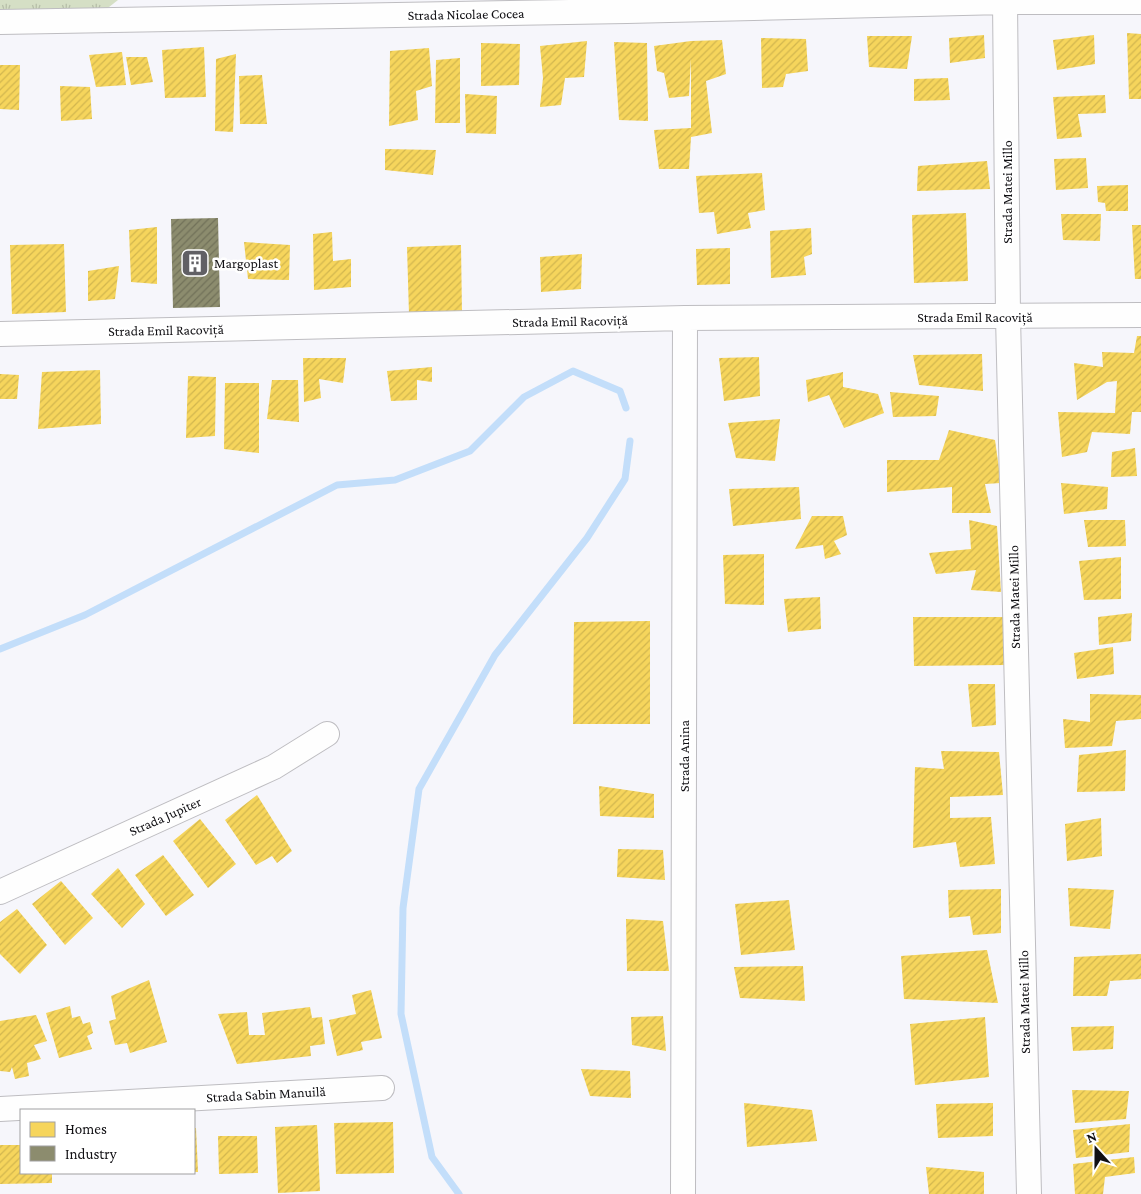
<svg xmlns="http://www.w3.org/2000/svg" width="1141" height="1194" font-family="'Crimson Pro',serif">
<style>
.grass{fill:url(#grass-tufts)}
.homes{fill:url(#homes-hatch)}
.industry{fill:url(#industry-hatch)}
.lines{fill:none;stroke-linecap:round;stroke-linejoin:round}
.stream{stroke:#c3defa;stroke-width:7}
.minor-casing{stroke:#bebdc1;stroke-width:26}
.minor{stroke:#fefefe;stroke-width:24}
.labels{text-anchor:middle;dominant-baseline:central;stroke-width:5;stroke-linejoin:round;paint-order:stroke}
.street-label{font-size:14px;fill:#111014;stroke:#fff}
.poi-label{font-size:14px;fill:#111014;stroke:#fff;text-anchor:start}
</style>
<defs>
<pattern id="grass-tufts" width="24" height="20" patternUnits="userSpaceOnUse" patternTransform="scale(1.25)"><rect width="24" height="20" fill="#d5dfc5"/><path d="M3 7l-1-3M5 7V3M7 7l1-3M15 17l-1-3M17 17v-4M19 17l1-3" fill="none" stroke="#b6bea8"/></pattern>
<pattern id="homes-hatch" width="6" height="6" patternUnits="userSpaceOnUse" patternTransform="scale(1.25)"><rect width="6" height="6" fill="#f6d55c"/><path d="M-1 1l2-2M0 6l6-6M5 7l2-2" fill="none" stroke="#d2b64f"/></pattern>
<pattern id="industry-hatch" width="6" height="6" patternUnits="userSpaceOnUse" patternTransform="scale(1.25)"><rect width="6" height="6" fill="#8c8c6e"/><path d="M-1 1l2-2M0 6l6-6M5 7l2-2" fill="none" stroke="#717159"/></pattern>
</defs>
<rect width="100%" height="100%" fill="#f6f6fb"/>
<path class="grass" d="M0,0H118L104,11L0,12Z"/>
<path class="homes" d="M1127,33L1141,34V99H1129Z
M984,35L985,58L950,63L949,38Z
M1094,35L1095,64L1057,70L1053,40Z
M867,36H912L907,69L869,67Z
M761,38L806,39L808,71L786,74L783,87L762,88Z
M722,40L726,74L706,81L712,133L691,137L689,169H659L654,130L691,128V58L689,96L669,98L664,73L657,71L654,46L691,41Z
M587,41L584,77L565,78L561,105L540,107L543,78L540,46Z
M614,42L647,43L648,121L619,120Z
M481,43L520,44L519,85L481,86Z
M204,47L206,97L165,98L162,50Z
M429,48L432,86L416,91L418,120L389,126L390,51Z
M122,52L126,85L96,87L89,55Z
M236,54L233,132L215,131L216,59Z
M126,57H147L153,82L131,85Z
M460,58V123H435L436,60Z
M0,65H20L19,110L0,109Z
M262,75L267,124H240L239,76Z
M948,78L950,100L914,101V79Z
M60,86L90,87L92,119L61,121Z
M465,94L497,96L496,134L466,133Z
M1105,95L1106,113L1078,114L1082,137L1057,139L1053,97Z
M385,149L436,150L433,175L385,170Z
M1086,158L1088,188L1056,190L1054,159Z
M987,161L990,189L917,191L918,166Z
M762,173L765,210L748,213L751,228L717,234L714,212L699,213L696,176Z
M1128,185V211H1106L1105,203L1098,202L1097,186Z
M966,213L968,281L914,283L912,215Z
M1061,214H1101L1100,241L1063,240Z
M1132,225H1141V279H1135Z
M157,227V284L131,282L129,230Z
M811,228L812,254L804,257L806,275L771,278L770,231Z
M332,232L333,261L351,259V287L314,290L313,234Z
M244,242L290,245L289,280L248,279Z
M64,244L66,312L12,314L10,245Z
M461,245L462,313L409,314L407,247Z
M730,248V284L697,285L696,249Z
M582,254L581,289L541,292L540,257Z
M119,266L115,299L88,301V271Z
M1137,336H1141V412H1132L1130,434L1092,432L1087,452L1062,457L1058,412L1115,413L1117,381L1107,382L1077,400L1074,363L1103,367L1102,352L1134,353Z
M982,354L983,391L919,385L913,355Z
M759,357L760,396L724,401L719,358Z
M303,358H346L343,383L319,379L321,398L304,402Z
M432,367V382L417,380V400L391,401L387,371Z
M100,370L101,424L38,429L42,372Z
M843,372V387L878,394L884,413L844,428L829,395L808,402L806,380Z
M0,374L19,375L17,399H0Z
M188,376L216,377L215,436L186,438Z
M272,380H298L299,422L267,419Z
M225,383H259V453L224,449Z
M890,392L939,396L936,416L893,417Z
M780,419L775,461L736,458L728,423Z
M949,430L995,440L1001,483L985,484L991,513H952V487L887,492V460H939Z
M1135,448L1137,476L1111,477L1112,452Z
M1061,483L1108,487L1107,509L1064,514Z
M799,487L801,519L733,526L729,489Z
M812,516H843L847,535L834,541L841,554L825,559L823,545L795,549Z
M969,520L997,526L1001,592L971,590L976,570L936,574L929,553L971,549Z
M1084,520H1125L1126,546L1088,547Z
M764,554V605L725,604L723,555Z
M1121,557V599L1084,600L1079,561Z
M820,597L821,629L788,632L784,599Z
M1132,613L1131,641L1099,645L1098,617Z
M913,617H1003L1005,665L914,666Z
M650,621V724H573L574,622Z
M1113,647L1114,674L1077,679L1074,653Z
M968,684H995L996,725L972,727Z
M1090,694L1141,695V719L1116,721L1112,746L1065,748L1063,719L1090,722Z
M1126,750L1125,791L1077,792L1079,755Z
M941,751L999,752L1003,795L950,797V818L991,817L995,864L960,867L956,842L913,848L915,767L944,769Z
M599,786L654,794V818L600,816Z
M257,795L292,851L277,863L272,856L256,865L225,820Z
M1101,818L1102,856L1067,861L1065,824Z
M200,819L236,864L208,888L173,841Z
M618,849L663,850L665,880L617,877Z
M163,855L194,895L166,916L135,875Z
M118,868L145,904L122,928L91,894Z
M61,881L93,918L65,945L32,904Z
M1068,888L1114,890L1110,929L1070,926Z
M1001,889V933L973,935L970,916L949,918L948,890Z
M789,900L795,950L741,955L735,904Z
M17,909L47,945L20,974L0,954V922Z
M626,919L663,921L669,971H627Z
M987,950L998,1003L904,999L901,956Z
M1141,954V979L1110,981L1107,996H1073L1074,957Z
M803,966L805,1001L740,998L734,967Z
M149,980L167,1042L130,1053L127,1043L115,1045L109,1021L116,1019L111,996Z
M371,990L382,1038L361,1042L363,1050L337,1056L329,1020L356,1014L352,995Z
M70,1006L72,1018L80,1016L83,1024L90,1022L93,1033L87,1036L92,1049L59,1058L46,1013Z
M310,1007L312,1018L322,1017L325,1044L310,1046L311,1056L237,1064L218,1014L247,1012L249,1035H265L262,1013Z
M36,1015L47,1041L34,1045L41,1059L27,1063L29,1076L15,1079L12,1067L10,1072L0,1071V1021Z
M663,1016L666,1051L632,1045L631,1017Z
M985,1017L989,1077L915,1085L910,1024Z
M1114,1026L1113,1049L1073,1051L1071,1027Z
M581,1069L630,1071L631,1098L590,1096Z
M1072,1090L1129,1091L1126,1119L1075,1123Z
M744,1103L812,1110L817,1141L747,1147Z
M993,1103V1136L938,1138L936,1104Z
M393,1122L394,1173L336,1174L334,1123Z
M1130,1124L1129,1152L1076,1158L1073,1130Z
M317,1125L320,1191L278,1193L275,1127Z
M194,1128H196L198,1172H194Z
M218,1136H257L258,1173L219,1174Z
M0,1145H21V1173H52V1183L0,1184Z
M1134,1157L1135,1173L1105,1177L1103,1194H1075L1073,1164Z
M926,1167L984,1172V1194H929Z"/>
<path class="industry" d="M218,218L220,307L173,308L171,219Z"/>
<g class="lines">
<path class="stream" d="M0,649L85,615L337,485L395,480L470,451L524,397L573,371L620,391L626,408
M459,1194L432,1157L401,1014L403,908L419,789L495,655L587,538L625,479L630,441"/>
<g class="minor-casing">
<path id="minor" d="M1005,0L1008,317L1029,1194
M0,22L627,11L1005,2H1141
M0,334L685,318L1141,315
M0,892L274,767L327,734
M0,1109L382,1088
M683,1194L685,318"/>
</g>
<use href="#minor" class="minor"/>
</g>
<defs>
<g id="building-square" transform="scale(1.4375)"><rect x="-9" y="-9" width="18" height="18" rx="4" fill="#616065" stroke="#fff"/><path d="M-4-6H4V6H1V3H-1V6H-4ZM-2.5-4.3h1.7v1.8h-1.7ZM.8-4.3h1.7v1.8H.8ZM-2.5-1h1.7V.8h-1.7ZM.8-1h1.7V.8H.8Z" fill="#fff"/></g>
</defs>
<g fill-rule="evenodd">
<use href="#building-square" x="195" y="263"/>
</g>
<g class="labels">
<g class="street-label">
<text transform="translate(466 14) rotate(-1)">Strada Nicolae Cocea</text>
<text transform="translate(1007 192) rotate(-90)">Strada Matei Millo</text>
<text x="975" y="317">Strada Emil Racoviță</text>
<text transform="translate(570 321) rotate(-1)">Strada Emil Racoviță</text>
<text transform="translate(166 330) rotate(-1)">Strada Emil Racoviță</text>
<text transform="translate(1014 597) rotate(-91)">Strada Matei Millo</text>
<text transform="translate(684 756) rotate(-90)">Strada Anina</text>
<text transform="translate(165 816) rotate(-24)">Strada Jupiter</text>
<text transform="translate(1024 1002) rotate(-91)">Strada Matei Millo</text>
<text transform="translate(266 1094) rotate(-3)">Strada Sabin Manuilă</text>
</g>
<g class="poi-label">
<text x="214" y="263">Margoplast</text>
</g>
</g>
<rect x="20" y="1109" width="175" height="65" fill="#ffffff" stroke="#a09fa1"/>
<rect x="30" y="1122" width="25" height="15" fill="#f6d55c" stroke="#a09fa1"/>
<text x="65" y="1134" font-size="15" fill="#111014">Homes</text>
<rect x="30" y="1146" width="25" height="15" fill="#8c8c6e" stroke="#a09fa1"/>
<text x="65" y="1159" font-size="15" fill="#111014">Industry</text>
<g transform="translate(1096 1149) rotate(339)" stroke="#ffffff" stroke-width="4" paint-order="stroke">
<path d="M0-4L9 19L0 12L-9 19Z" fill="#111014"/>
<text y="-8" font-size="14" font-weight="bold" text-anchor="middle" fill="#111014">N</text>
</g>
</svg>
